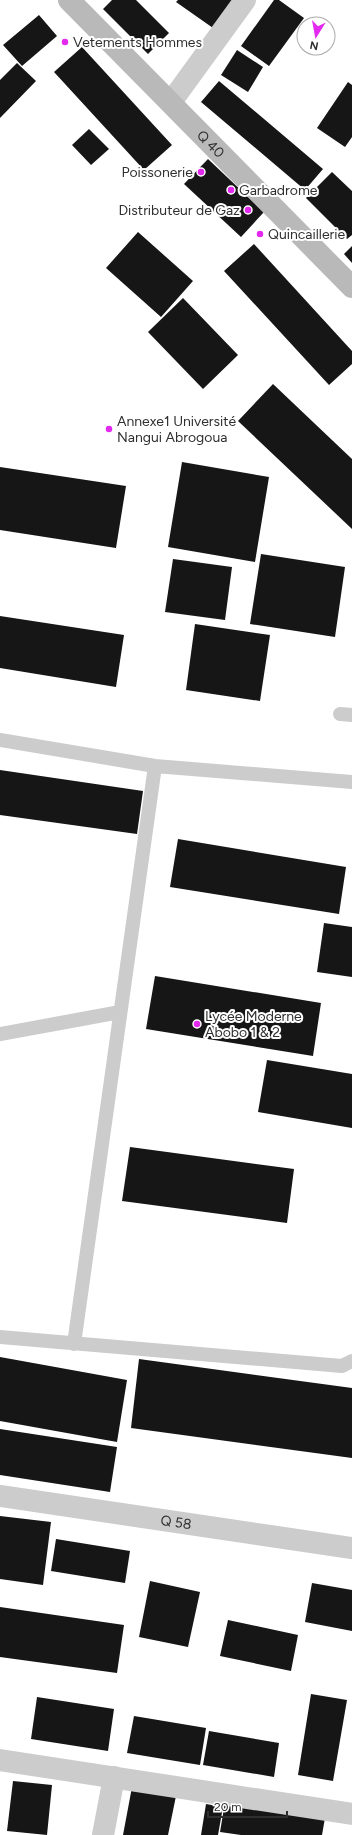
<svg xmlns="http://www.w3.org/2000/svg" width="352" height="1835" font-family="Figtree,sans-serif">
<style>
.building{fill:#161616}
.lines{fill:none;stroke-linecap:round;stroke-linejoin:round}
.lane{stroke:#ccc;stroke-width:14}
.street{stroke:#ccc;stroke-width:22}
.secondary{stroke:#b9b9b9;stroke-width:22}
.poi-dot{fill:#e328ef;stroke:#fff;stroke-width:1.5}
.labels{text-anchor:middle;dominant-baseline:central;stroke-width:4;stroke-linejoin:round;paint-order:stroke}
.poi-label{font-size:14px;fill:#2f2f2f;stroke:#fff;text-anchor:start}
.street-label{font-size:14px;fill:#2f2f2f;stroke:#fff}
</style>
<rect width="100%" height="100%" fill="#fff"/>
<path class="building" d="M112,0H136L169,33L148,54L103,9Z
M178,0H233L213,28L176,2Z
M274,0H279L304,18L269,66L241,46Z
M39,15L57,36L22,66L3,45Z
M82,47L172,145L144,170L54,72Z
M237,50L263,67L248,92L221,75Z
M17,63L36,81L0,118V80Z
M219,81L323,169L305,190L201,102Z
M348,82L352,85V137L345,147L317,128Z
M89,129L109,149L91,165L72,145Z
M208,159L264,212L241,237L184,184Z
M332,172L352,191V235L347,239L306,198Z
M138,232L193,281L161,317L106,268Z
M254,244L352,351V364L329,385L224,271Z
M352,246V263L344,254Z
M183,298L238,355L203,389L148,332Z
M273,384L352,459V529L238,421Z
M182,462L269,477L255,562L168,547Z
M0,467L126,486L116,548L0,530Z
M261,554L345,567L335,637L250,624Z
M173,559L232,567L225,620L165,612Z
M0,616L124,635L116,687L0,668Z
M195,624L270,635L260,701L186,690Z
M0,770L143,791L137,834L0,815Z
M178,839L346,867L339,914L170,887Z
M324,923L352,927V977L317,972Z
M155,976L321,1003L313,1056L146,1029Z
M267,1060L352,1074V1128L258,1112Z
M130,1147L294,1169L287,1223L122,1201Z
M0,1357L127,1380L117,1442L0,1421Z
M139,1359L352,1388V1458L131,1428Z
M0,1429L117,1447L110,1492L0,1475Z
M0,1516L51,1522L43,1585L0,1579Z
M56,1539L130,1551L125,1583L51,1571Z
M150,1581L200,1592L188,1647L139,1637Z
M312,1583L352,1590V1631L305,1622Z
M0,1607L124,1625L117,1673L0,1657Z
M228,1620L298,1635L291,1671L220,1656Z
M311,1694L347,1700L333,1781L298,1775Z
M37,1697L114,1709L108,1751L31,1739Z
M134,1716L206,1728L200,1765L127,1753Z
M209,1731L279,1743L274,1777L203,1765Z
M13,1781L52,1785L47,1835L7,1831Z
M132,1787L176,1796L168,1835H123Z
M225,1802L325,1818L322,1835H241L220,1832Z
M206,1804L223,1807L218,1835H201Z"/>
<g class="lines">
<path class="lane" d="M340,714L352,715
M0,740L155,766L352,782
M0,1034L120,1012
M0,1337L342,1366L352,1361
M74,1344L155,766"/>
<g class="street">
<path d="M171,102L245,0"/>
<path id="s1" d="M0,1496L352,1548"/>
<path d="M0,1760L352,1814"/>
<path d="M103,1835L114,1777"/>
</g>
<path class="secondary" id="s2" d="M69,0L352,287"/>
</g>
<g class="poi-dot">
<circle cx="65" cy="42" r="4"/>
<circle cx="201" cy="172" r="4"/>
<circle cx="231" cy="190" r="4"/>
<circle cx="248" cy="210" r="4"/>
<circle cx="260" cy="234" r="4"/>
<circle cx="109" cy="429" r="4"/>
<circle cx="197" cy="1024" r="4"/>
</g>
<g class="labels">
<g class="poi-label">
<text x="73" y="42">Vetements Hommes</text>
<text x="193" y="172" text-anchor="end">Poissonerie</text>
<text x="239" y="190">Garbadrome</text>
<text x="240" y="210" text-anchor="end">Distributeur de Gaz</text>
<text x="268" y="234">Quincaillerie</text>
<text x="117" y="421">Annexe1 Université<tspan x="117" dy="16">Nangui Abrogoua</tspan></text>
<text x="205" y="1016">Lycée Moderne<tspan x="205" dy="16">Abobo 1 &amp; 2</tspan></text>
</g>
<g class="street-label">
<text stroke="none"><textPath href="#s2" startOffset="202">Q 40</textPath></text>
<text stroke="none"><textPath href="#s1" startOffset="178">Q 58</textPath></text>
</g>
</g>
<g transform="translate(316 36) rotate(191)"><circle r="19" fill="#ffffff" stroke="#acacac"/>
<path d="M0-3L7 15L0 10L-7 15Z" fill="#e328ef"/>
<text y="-6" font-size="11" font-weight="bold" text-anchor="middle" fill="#2f2f2f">N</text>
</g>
<path d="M208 1811v6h79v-6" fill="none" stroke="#2f2f2f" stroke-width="2"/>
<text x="214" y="1811" font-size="12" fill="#2f2f2f" stroke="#ffffff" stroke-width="3" paint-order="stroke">20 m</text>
</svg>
